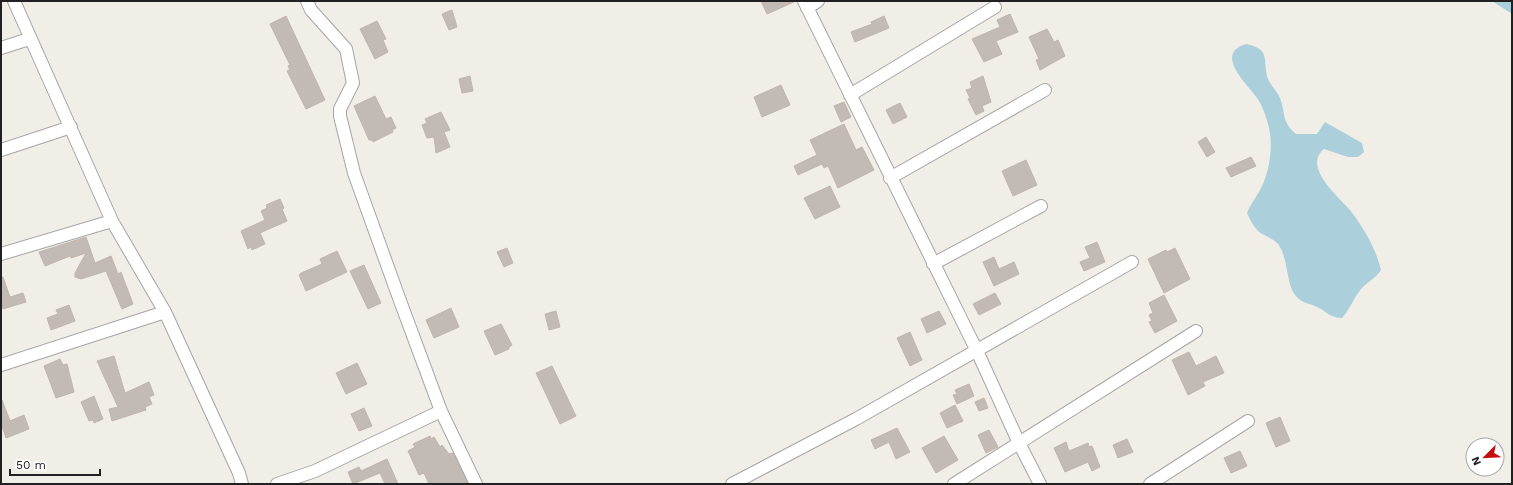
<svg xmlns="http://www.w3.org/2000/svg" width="1513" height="485" font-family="'Work Sans',sans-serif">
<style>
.water{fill:#abd0db}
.building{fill:#c1bab5;stroke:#c1b5ab}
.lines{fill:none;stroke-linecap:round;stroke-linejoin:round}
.minor-casing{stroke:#a5a5a5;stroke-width:14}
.minor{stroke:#fff;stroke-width:12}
</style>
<rect width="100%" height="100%" fill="#f1eee8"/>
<path class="water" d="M1492,1H1512V14Z
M1246,44C1272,49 1262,61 1268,79C1271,86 1277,91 1280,98C1286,114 1281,121 1296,134H1317L1325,122L1362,143L1364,152L1358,157H1348L1324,149C1302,167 1339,197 1350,210C1363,227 1376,248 1381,270C1376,278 1370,280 1363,287C1354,296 1351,308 1342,318C1328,317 1328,312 1317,307C1312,304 1302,303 1298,298C1286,288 1289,263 1280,247C1275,238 1265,237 1258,231C1253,226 1250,219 1247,213C1250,205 1255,199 1259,192C1270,173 1274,144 1268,124C1265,113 1261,102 1254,94C1244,81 1215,53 1246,44Z"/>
<path class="building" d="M761,1H796L767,14Z
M452,10L457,27L449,30L442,14Z
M1010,14L1018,32L996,41L1002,54L984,62L972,39L1000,27L997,20Z
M286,16L325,100L306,109L287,71L290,70L288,66L290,65L270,24Z
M884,16L889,28L855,42L851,32L872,24L871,22Z
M377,21L386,39L383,40L388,52L375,59L360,29Z
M1047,29L1054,42L1058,40L1065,56L1040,70L1036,60L1039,59L1029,37Z
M470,76L473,91L462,93L459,79Z
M983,76L991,102L982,106L984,111L976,115L968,99L970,98L966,90L972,88L970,82Z
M781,85L790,105L762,117L754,97Z
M375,96L386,119L391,117L396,128L392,130L393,132L373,142L372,140H369L354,106Z
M844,102L851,117L841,122L834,106Z
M900,103L907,117L893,124L886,110Z
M441,112L450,130L444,132L450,147L436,153L434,137L427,138L422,125L427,123L425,119Z
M844,124L856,150L862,147L874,170L838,188L828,166L824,168L822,164L798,175L794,166L817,155L810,140Z
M1206,137L1215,152L1207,157L1198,142Z
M1251,157L1256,166L1231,177L1226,168Z
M1026,160L1037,185L1013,196L1002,171Z
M830,186L840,207L815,219L804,198Z
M280,199L284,208L282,209L287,221L260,233L265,244L252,250L251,247L248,249L241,231L265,220L261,211L267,208L266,205Z
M86,237L95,263L111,256L118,274L121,272L133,304L122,309L106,271L81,279L75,277V273L86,253L71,258L70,256L45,266L39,252Z
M1097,242L1105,262L1084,271L1080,262L1090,258L1085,247Z
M507,248L513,263L504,267L497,252Z
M1175,248L1190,279L1164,293L1148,259L1166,250L1167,252Z
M337,251L347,272L306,291L299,275L301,273L322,264L320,259Z
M994,257L999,269L1014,262L1019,274L994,286L983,262Z
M364,265L381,303L368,309L350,271Z
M1,277H3L10,297L23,293L26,302L3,309L1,302Z
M995,293L1001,304L979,315L973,304Z
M1164,295L1177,321L1155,333L1149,322L1152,321L1149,315L1153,313L1149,303Z
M69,305L75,321L51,330L47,318L58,314L56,310Z
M451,308L459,327L434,338L426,320Z
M556,311L560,327L549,330L545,314Z
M939,311L946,324L927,333L921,319Z
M501,324L512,345L509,347V349L495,355L484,331Z
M910,332L922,360L910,366L897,338Z
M1189,352L1196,366L1216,356L1224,373L1203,382L1205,386L1188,395L1172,360Z
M114,356L125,393L149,382L154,395L149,397L152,404L145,407L146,410L112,421L109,409L118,407L97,361Z
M60,359L63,365L67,364L74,392L56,398L44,366Z
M357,363L367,384L346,394L336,373Z
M552,366L576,416L560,424L536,373Z
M969,384L974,396L957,404L953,395L957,394L955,390Z
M94,396L103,419L94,423L93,420L89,421L81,402Z
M984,398L988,408L979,411L975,402Z
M2,400L10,421L24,415L29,429L6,438L1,423Z
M955,405L963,421L947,428L940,413Z
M364,408L372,426L359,431L351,414Z
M1280,417L1290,441L1276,447L1266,423Z
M897,428L910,452L896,459L889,442L875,449L871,440Z
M989,430L998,447L986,453L978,435Z
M430,436L431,439L434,437L440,447L442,445L449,454L453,453L468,484H429L424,473L419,475L408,451L415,447L413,444Z
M944,436L958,460L936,473L922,448Z
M1127,439L1133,452L1118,458L1113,445Z
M1066,442L1069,451L1088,443L1089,447L1092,446L1100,467L1092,471L1088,462L1065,472L1054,448Z
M1240,451L1247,466L1231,473L1224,458Z
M387,459L398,484H385L380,473L353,484L348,472L359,467L361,471Z"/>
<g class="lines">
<g class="minor-casing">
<path id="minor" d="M14,1L112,221L165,312L239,473L242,484
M307,1L311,10L346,49L353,83L340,109V116L354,173L399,298L441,411L476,484
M804,1L977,351L1019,443L1040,484
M807,8L818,1
M1,48L29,39
M850,95L995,7
M1,150L71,127
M890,178L1045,90
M1,254L112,221
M933,264L1041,206
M1,365L165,312
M277,484L315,471L441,411
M732,484L856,419L1132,262
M954,484L1196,331
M1150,484L1248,421"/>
</g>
<use href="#minor" class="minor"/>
</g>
<rect width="1513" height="485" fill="none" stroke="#212121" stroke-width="4"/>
<g transform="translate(1485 457) rotate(246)"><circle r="19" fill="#ffffff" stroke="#a6a6a6"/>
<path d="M0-3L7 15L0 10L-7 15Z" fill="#c50d0c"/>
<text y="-6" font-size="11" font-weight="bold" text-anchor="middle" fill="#212121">N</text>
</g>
<path d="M10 469v6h90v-6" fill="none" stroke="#212121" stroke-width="2"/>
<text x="16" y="469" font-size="12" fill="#212121" stroke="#ffffff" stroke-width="3" paint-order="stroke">50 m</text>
</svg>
